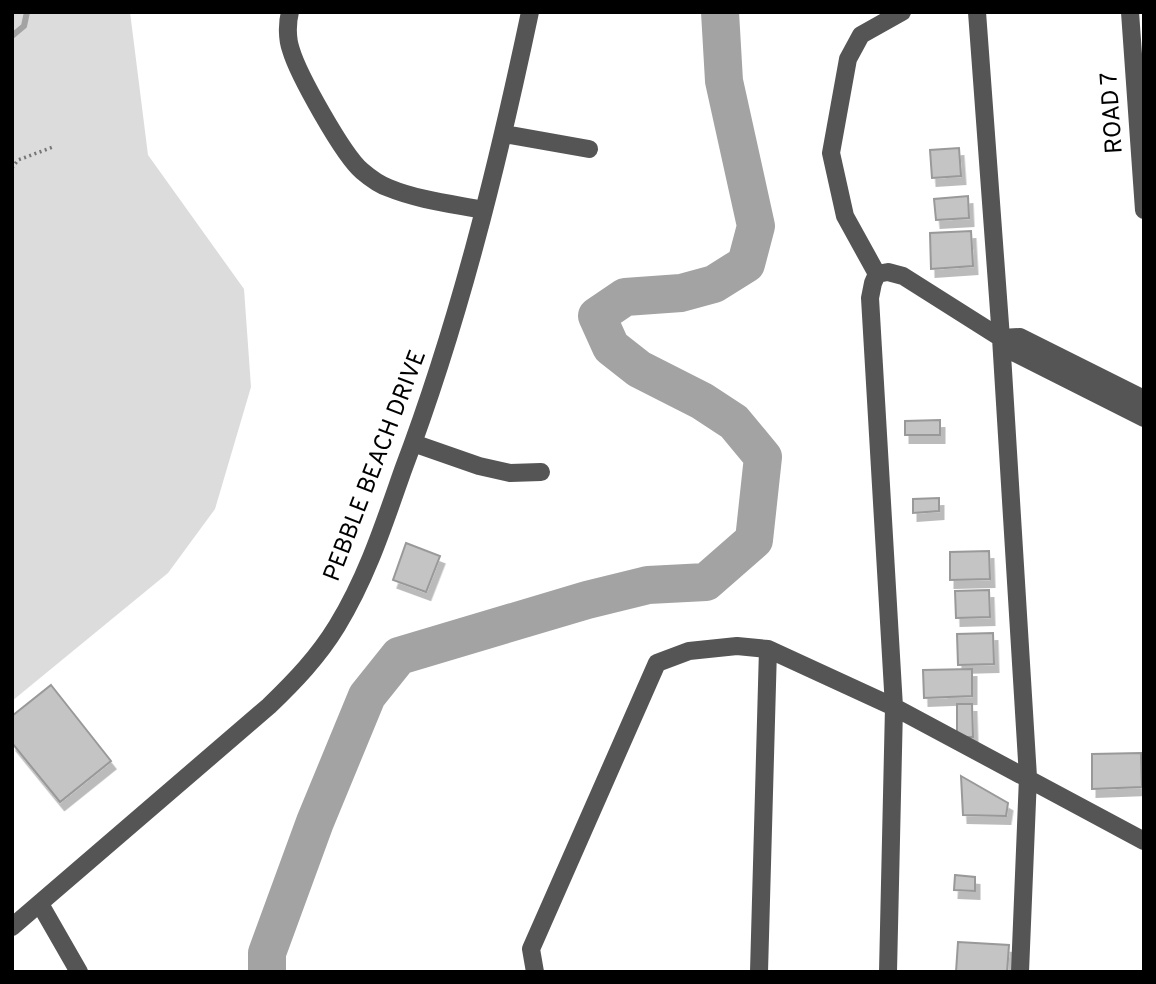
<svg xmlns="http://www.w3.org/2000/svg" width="1156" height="984" font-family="Overpass,sans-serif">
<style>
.green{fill:#dcdcdc}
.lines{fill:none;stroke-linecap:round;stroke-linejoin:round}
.stream{stroke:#a3a3a3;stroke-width:6}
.river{stroke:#a3a3a3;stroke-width:38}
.building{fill:#c4c4c4;stroke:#999;stroke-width:2;filter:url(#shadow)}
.path{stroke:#777;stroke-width:3.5;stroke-dasharray:2 3.5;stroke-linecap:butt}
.minor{stroke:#555;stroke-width:18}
.labels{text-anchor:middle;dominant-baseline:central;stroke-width:5;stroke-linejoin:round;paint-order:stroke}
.street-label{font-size:24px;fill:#000;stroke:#fff}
</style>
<defs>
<filter id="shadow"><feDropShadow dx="4.5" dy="8" stdDeviation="0" flood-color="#0004"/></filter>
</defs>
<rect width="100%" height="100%" fill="#fff"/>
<path class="green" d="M12,12H130L148,155L244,289L251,387L215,509L168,573L12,701Z"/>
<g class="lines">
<path class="stream" d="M12,36L24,26L27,12"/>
<path class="river" d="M267,972V953L315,822L367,696L399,656L587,600L648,585L706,582L754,540L763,457L734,422L702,401L639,369L611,347L597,316L625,297L681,293L714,284L746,264L756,226L724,81L720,12"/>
</g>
<path class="building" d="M959,148L961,176L932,178L930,150Z
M968,196L969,218L936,220L934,199Z
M971,231L973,266L931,269L930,233Z
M940,420V435H905V421Z
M939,498V511L913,513V499Z
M406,543L440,556L426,592L393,580Z
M989,551L990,579L950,580V552Z
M989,590L990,617L956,618L955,591Z
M993,633L994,664L958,665L957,634Z
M972,669V696L924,698L923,670Z
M51,685L111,761L60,802L12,743V716Z
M957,704H972L973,737H957Z
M1141,753L1142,787L1092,789V754Z
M961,776L1008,803L1006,816L963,815Z
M955,875L975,877V891L954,890Z
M958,942L1009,945L1007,972H956Z"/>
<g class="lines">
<path class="path" d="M12,168L18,160L53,147"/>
<path class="minor" d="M290,12C287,23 287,39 291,50C298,74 343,155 362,171C369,177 380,185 389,188C418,200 453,204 484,210
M977,12L1001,338L1028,777L1020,972
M1130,12L1144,210
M505,134L589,149
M877,274L845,216L831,153L848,59L861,35L902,12
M1001,338L1020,337L1144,399
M413,443L479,466L510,473L541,472
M40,904L79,972
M12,927L269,706C295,681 318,657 337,626C367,577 384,524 403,470C459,322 497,168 530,12
M535,972L531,949L657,663L689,651L737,646L768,649L894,707L1144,841
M759,972L768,649
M888,972L894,707L870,298L873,283L877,274L888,272L903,276L1001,338L1015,353L1144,418"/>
</g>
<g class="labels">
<g class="street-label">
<text transform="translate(1113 113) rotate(-94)">ROAD 7</text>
<text transform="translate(376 466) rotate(-69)">PEBBLE BEACH DRIVE</text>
</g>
</g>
<rect width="1156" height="984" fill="none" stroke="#000000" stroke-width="28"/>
</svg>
